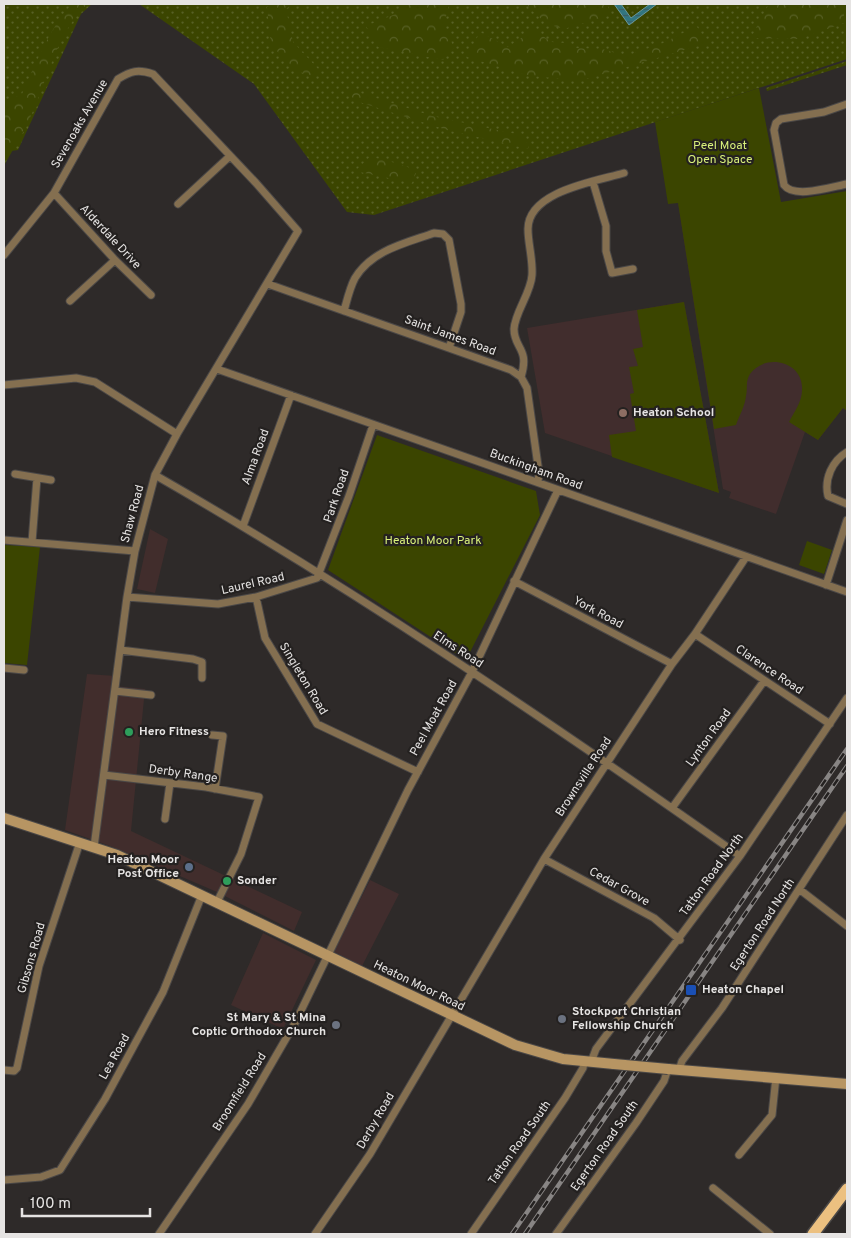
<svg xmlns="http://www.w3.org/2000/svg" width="851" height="1238" font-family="Overpass,sans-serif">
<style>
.commercial{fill:#412d2c}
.education{fill:#412d2d}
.grass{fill:url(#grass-dots)}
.forest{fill:url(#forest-crowns)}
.green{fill:#3b4500}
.water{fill:url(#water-rules);stroke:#68979e}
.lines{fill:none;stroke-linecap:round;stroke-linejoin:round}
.minor-casing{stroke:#4b4847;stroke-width:9}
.secondary-casing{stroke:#4b4847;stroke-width:12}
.trunk-casing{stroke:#4b4847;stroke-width:14}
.minor{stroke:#846f50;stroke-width:7}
.secondary{stroke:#b79563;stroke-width:10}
.trunk{stroke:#ecc080;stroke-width:11}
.rail-casing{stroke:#888584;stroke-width:4.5}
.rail{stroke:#242120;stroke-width:2.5;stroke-dasharray:8;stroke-linecap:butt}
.secondary-bridge-casing{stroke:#4b4847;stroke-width:12;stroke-linecap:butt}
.secondary-bridge{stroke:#b79563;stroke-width:10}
.education-dot{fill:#8d6e63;stroke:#242120;stroke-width:2}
.leisure-dot{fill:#2e9e5b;stroke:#242120;stroke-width:2}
.service-dot{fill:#5c6f8a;stroke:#242120;stroke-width:2}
.transit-dot{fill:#1a4fb4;stroke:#242120;stroke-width:2}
.worship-dot{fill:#6b7280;stroke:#242120;stroke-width:2}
.labels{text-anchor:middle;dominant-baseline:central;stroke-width:4.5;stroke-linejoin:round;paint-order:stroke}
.street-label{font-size:12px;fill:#e6e4e3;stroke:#242120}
.park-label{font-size:12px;fill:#d9f07b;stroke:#242120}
.poi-label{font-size:12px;font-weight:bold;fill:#e6e4e3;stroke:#242120;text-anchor:start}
</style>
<defs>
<pattern id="grass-dots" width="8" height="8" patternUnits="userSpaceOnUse" patternTransform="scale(1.25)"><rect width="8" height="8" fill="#3b4500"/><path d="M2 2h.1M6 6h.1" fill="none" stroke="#576025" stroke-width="1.8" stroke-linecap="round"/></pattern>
<pattern id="forest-crowns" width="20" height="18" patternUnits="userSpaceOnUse" patternTransform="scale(1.25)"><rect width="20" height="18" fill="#3b4500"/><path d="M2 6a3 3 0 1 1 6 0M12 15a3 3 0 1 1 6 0" fill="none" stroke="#576025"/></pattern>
<pattern id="water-rules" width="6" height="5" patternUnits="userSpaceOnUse" patternTransform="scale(1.25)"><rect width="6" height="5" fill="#327680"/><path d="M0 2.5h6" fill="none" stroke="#3c5d62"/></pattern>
</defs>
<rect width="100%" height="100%" fill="#2e2a29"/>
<path class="commercial" d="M150,529L168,539L155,593L137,589Z
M87,674L116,676L115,686L145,689L131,831L302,912L294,931L217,892L110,846L65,830Z
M263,933L316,960L283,1029L231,1005Z"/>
<path class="education" d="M678,202L847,411L843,408L818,440L805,432L776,514L729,498L731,492L723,489Z
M684,302L719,493L545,433L527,328Z
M370,880L399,894L362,966L334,952Z"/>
<path class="grass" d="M4,4H92L81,14L18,150L4,152Z
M139,4H847V59L374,215L347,212L254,84Z
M847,61V65L767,91L766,88Z"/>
<path class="forest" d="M72,4H87C55,36 48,79 30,118C23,135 12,150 4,166V109L9,100L22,94C36,64 49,28 72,4Z
M272,4H292L286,9L293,42L319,70L318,75C298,79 284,57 271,45L267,7Z
M409,4H449L444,25L454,48L443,60L378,47L366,26L398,13Z
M528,4H607L611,15L564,29L547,24L528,7Z
M769,4H844V23L799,39L751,38Z
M695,24L708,43L579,81L526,75L467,57L480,32L508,47L533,30L552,42L565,43L573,48L602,49L626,56L661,44L687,31Z
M351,90L432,116L525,136L529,149L447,130L356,101L350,95Z
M371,156C386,163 404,161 416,173L412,183L355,171Z"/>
<path class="green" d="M759,88L781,202L847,191V411L843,408L818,440L789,422C794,412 802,402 802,390C804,362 766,352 750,374C745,382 748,388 746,396C745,406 739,416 736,425L714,429L678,203L668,204L655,122Z
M684,302L719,493L612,457L609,435L636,431L630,394L634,393L629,367L638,366L633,349L643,347L637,310Z
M377,435L536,491L540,515L466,660L328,570Z
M807,541L832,550L824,574L799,565Z
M4,545L40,547L27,665L4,663Z"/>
<path class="water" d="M614,4H621L631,18L650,4H657L629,25Z"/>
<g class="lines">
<g class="minor-casing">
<path id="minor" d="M847,104L824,112L781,119L776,123L774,130L784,185C794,199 831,187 847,184
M593,182L606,226V251L612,273L633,269
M54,193L115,260L151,295
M178,204L230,156
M4,255L54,193L118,79C131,71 138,69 153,74L256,183L298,231L177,434L155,475L135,551L127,597L94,847
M268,284L511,370L521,377L527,388L539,473L538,482
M70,301L115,260
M344,311C347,300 350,287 355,278C372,250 406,243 434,233L443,234L449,240L461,304V312L449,348
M217,369L847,592
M521,377C530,348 514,349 514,329C515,312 531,293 532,275C533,259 528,244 528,229C528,191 597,181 624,173
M4,385L76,378L95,382L177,434
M847,452C832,461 824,479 828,496L847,504
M15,474L51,480
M155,475C357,591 550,722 740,856
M243,526L291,395
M4,540L135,551
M32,542L37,478
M514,581L672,664
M826,585L847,520
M127,597L218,604L256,597L317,578L349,496L373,425
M256,597L265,638L317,724L418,772
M695,634L830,724
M120,650L193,659L202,662V678
M4,668L24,670
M115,691L151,695
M212,735L223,736L215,789
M104,775L206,787L259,797L241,854L217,902
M672,808L764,681
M165,819L170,783
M544,859L654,918L680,940
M799,889L847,926
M591,1062L596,1049L740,856L847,698
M4,1070L14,1071L17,1068L39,966L80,842
M679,1070L682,1061L722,1008L847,815
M739,1155L772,1115L776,1077
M4,1180L41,1177L60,1170L105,1099L163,992L202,895
M713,1188L770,1234
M159,1234L248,1104L295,1023L408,790L472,672L558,490
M315,1234L370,1154L544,859L672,664L695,634L746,557
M471,1234L565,1098L583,1068L584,1061
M556,1234L636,1123L664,1081L668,1069"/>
</g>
<g class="secondary-casing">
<path id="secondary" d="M4,818L117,855L515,1045L563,1059L614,1064
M668,1069L847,1084"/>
</g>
<g class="trunk-casing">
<path id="trunk" d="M813,1234L847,1189"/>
</g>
<use href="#minor" class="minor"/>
<use href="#secondary" class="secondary"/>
<use href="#trunk" class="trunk"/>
<g class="rail-casing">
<path id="rail" d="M512,1234L847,749
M525,1234L847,766"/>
</g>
<use href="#rail" class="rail"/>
<g class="secondary-bridge-casing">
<path id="secondary-bridge" d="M614,1064L668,1069"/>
</g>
<use href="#secondary-bridge" class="secondary-bridge"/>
</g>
<circle class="education-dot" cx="623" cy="413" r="5"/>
<g class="leisure-dot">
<circle cx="129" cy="732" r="5"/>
<circle cx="227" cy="881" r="5"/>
</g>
<circle class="service-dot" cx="189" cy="867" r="5"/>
<rect class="transit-dot" x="685" y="984" width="12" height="12" rx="2.5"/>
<g class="worship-dot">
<circle cx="562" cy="1019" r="5"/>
<circle cx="336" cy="1025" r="5"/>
</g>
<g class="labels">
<g class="street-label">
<text transform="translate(80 124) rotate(-60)">Sevenoaks Avenue</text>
<text transform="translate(110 237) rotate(47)">Alderdale Drive</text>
<text transform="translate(450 336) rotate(20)">Saint James Road</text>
<text transform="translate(256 457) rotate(-70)">Alma Road</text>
<text transform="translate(536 470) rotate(20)">Buckingham Road</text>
<text transform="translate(337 496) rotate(-71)">Park Road</text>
<text transform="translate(133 514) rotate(-75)">Shaw Road</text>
<text transform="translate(253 584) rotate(-13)">Laurel Road</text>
<text transform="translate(598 613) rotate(28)">York Road</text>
<text transform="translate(458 650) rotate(33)">Elms Road</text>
<text transform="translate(769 670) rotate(34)">Clarence Road</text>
<text transform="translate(303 679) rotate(59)">Singleton Road</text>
<text transform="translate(434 718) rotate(-61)">Peel Moat Road</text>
<text transform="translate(709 738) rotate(-54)">Lynton Road</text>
<text transform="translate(183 774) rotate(8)">Derby Range</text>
<text transform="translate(584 777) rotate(-57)">Brownsville Road</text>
<text transform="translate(712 875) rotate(-54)">Tatton Road North</text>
<text transform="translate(619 887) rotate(29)">Cedar Grove</text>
<text transform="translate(763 925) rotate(-57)">Egerton Road North</text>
<text transform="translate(32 958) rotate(-74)">Gibsons Road</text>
<text transform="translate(419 986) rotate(26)">Heaton Moor Road</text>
<text transform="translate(115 1057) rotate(-61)">Lea Road</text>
<text transform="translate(240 1092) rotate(-58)">Broomfield Road</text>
<text transform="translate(376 1121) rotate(-60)">Derby Road</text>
<text transform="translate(520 1143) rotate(-55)">Tatton Road South</text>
<text transform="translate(605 1146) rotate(-55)">Egerton Road South</text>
</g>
<g class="park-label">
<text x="720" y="146">Peel Moat<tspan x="720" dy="14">Open Space</tspan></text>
<text x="433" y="541">Heaton Moor Park</text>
</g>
<g class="poi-label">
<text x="633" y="413">Heaton School</text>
<text x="139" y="732">Hero Fitness</text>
<text x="179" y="860" text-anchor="end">Heaton Moor<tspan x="179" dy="14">Post Office</tspan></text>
<text x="237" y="881">Sonder</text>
<text x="702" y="990">Heaton Chapel</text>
<text x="572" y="1012">Stockport Christian<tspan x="572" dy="14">Fellowship Church</tspan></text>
<text x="326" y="1018" text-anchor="end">St Mary &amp; St Mina<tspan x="326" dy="14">Coptic Orthodox Church</tspan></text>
</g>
</g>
<rect width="851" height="1238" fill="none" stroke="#e6e4e3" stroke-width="10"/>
<path d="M22 1208v8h128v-8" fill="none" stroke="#e6e4e3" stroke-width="2.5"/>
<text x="30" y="1208" font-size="15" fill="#e6e4e3" stroke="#242120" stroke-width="4" paint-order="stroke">100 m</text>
</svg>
